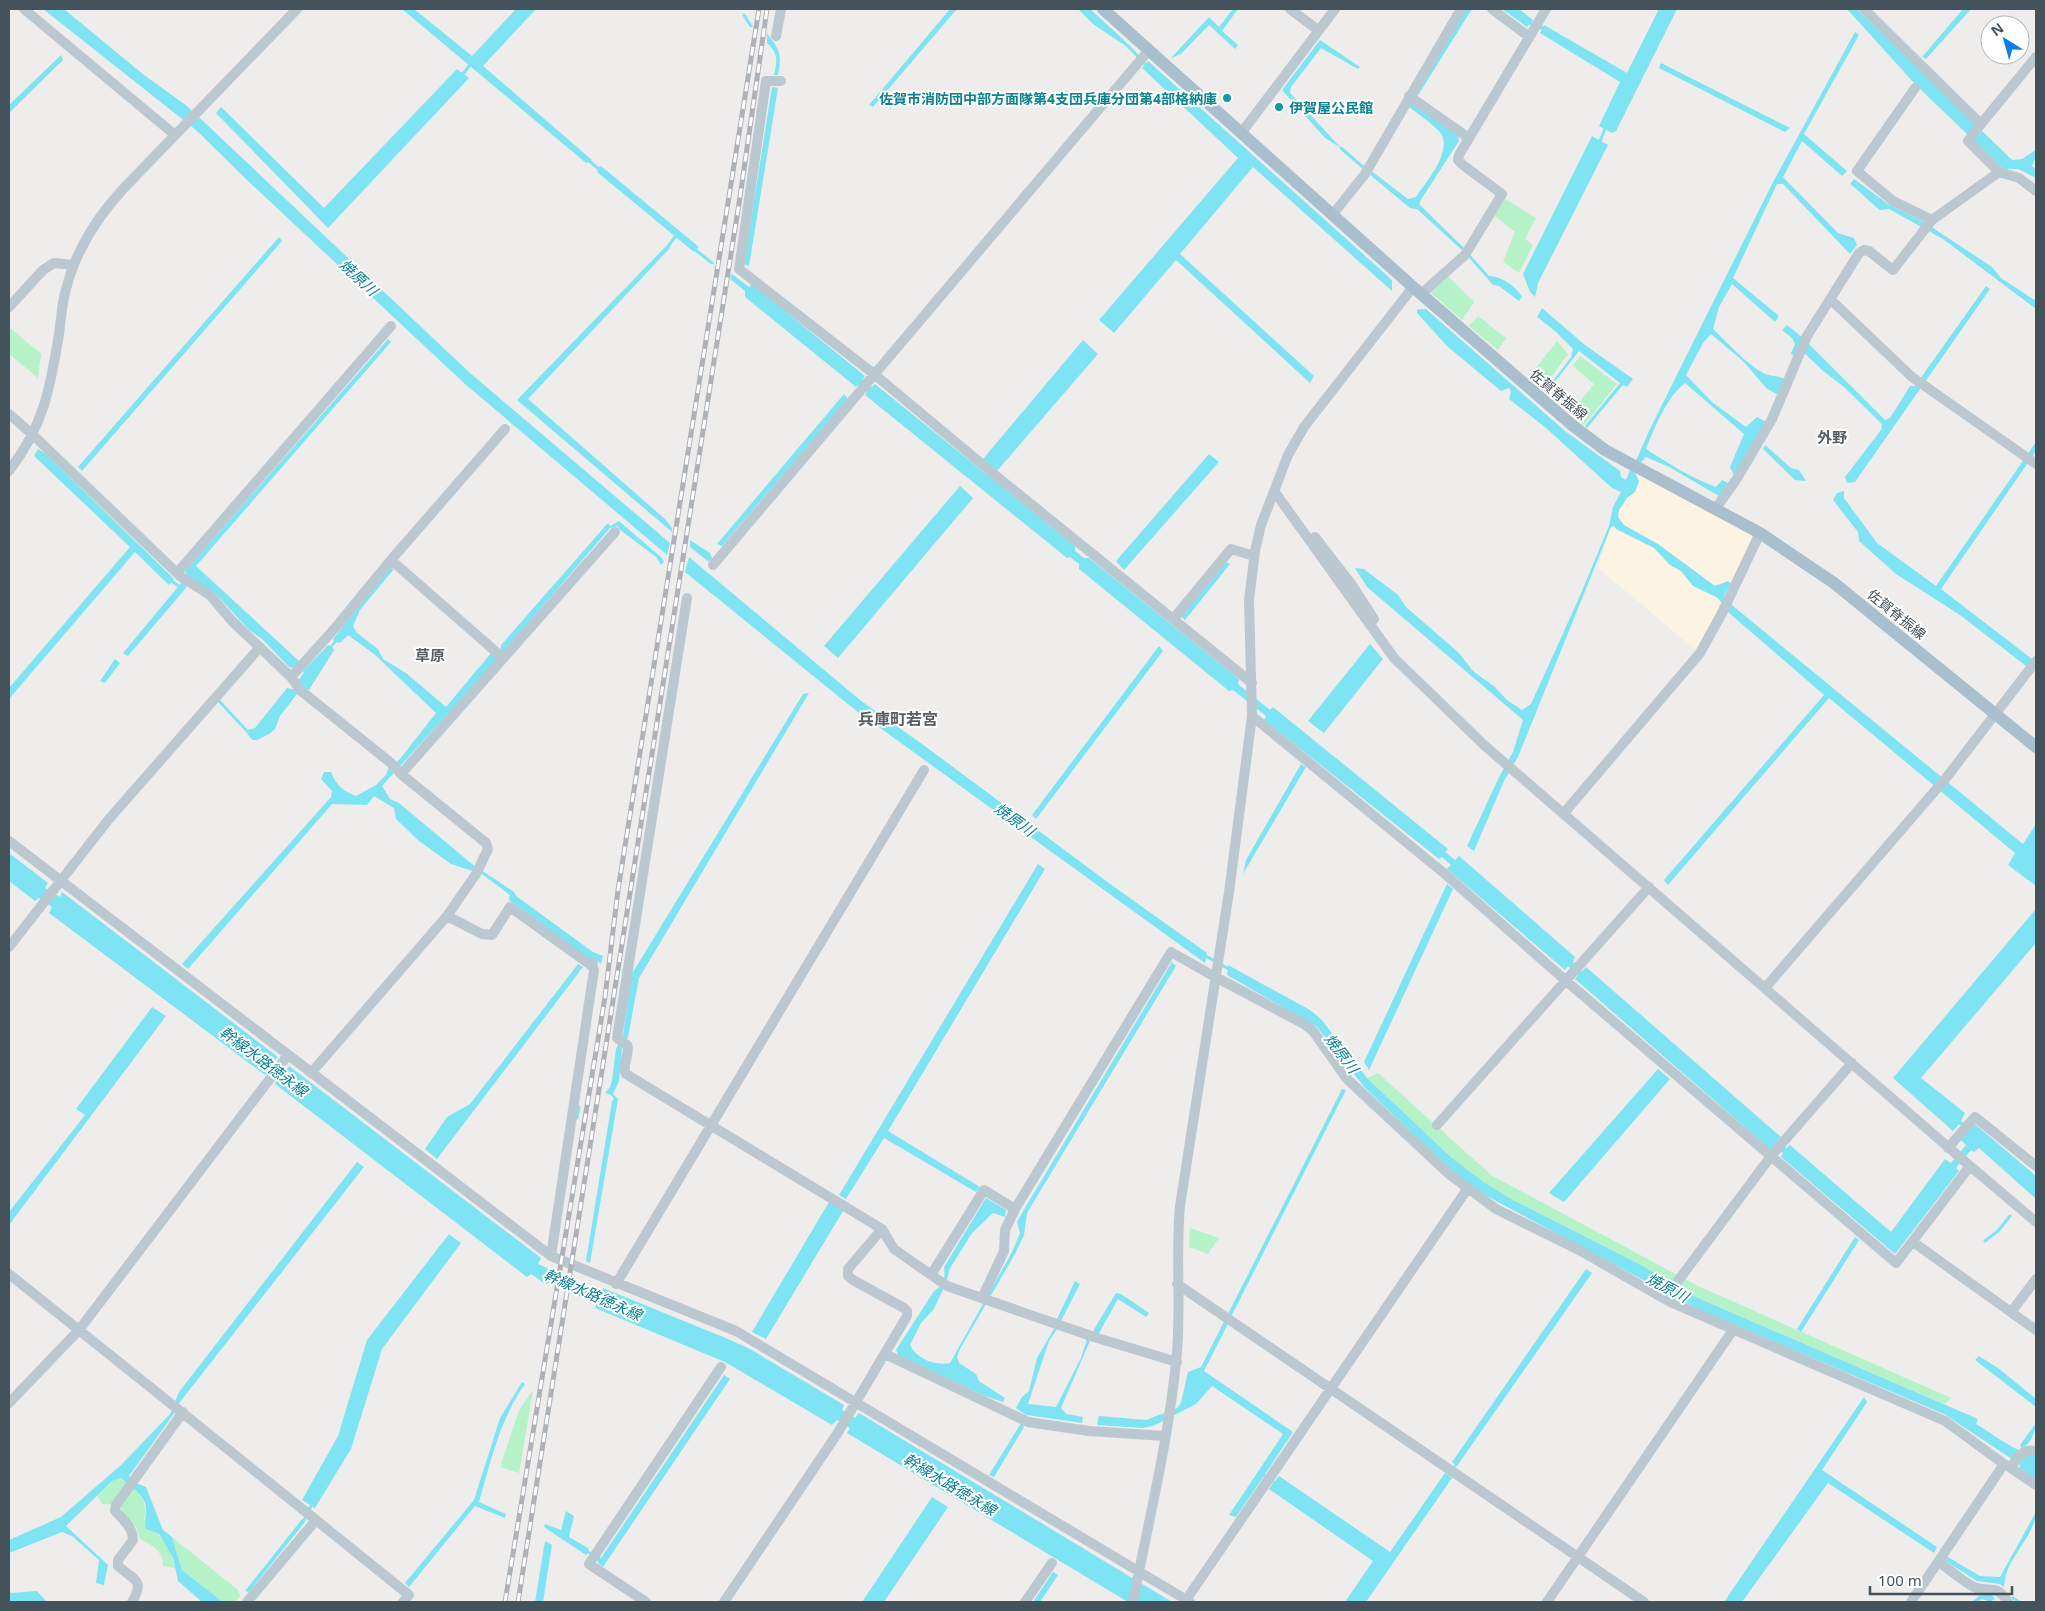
<svg xmlns="http://www.w3.org/2000/svg" width="2045" height="1611" font-family="'Noto Sans','Noto Sans JP',sans-serif">
<style>
.commercial{fill:#fdf3e2}
.green{fill:#b5f2c8}
.water{fill:#7ee4f3}
.pier{fill:#efecec}
.lines{fill:none;stroke-linecap:round;stroke-linejoin:round}
.stream{stroke:#7ee4f3;stroke-width:3}
.minor{stroke:#bbc8d0;stroke-width:10}
.major{stroke:#a9bfce;stroke-width:12}
.rail-casing{stroke:#aeb2b8;stroke-width:5}
.rail{stroke:#fff;stroke-width:3;stroke-dasharray:9;stroke-linecap:butt}
.culture-dot{fill:#0f9aa8;stroke:#fff;stroke-width:2}
.labels{text-anchor:middle;dominant-baseline:central;stroke-width:4;stroke-linejoin:round;paint-order:stroke}
.culture-label{font-size:14px;font-weight:bold;fill:#0d838f;stroke:#fff;text-anchor:end}
.street-label{font-size:14px;fill:#43525b;stroke:#fff}
.water-label{font-size:15px;font-style:italic;fill:#037f91;stroke:#fff}
.neighbourhood-label{font-size:15px;font-weight:bold;fill:#585d62;stroke:#fff}
.quarter-label{font-size:16px;font-weight:bold;fill:#585d62;stroke:#fff}
</style>
<rect width="100%" height="100%" fill="#efecec"/>
<path class="commercial" d="M1637,474L1755,534L1698,652L1598,568L1616,509Z"/>
<path class="green" d="M1505,199L1536,218L1525,239L1533,245L1519,273L1503,262L1515,232L1494,215Z
M1448,276L1474,302L1462,320L1430,292Z
M1478,316L1506,338L1498,350L1469,326Z
M9,327L41,354L38,378L9,354Z
M1557,341L1568,354L1542,390L1528,378Z
M1580,356L1617,384L1584,425L1570,413L1594,384L1573,366Z
M1378,1073L1491,1175L1698,1286L1951,1398L1944,1404L1698,1298L1643,1266L1511,1199L1485,1183L1452,1158L1367,1078Z
M1190,1228L1219,1238L1208,1254L1189,1247Z
M533,1390L519,1473L500,1467L519,1410Z
M121,1477C136,1491 149,1497 144,1519C158,1533 171,1548 175,1568L163,1566C163,1551 153,1545 140,1539L136,1527L124,1517L120,1505L102,1504L97,1495L112,1481Z
M172,1537L238,1590L240,1597L235,1602H223L182,1570Z"/>
<path class="water" d="M43,9H64L144,75L187,106L470,373L670,543L667,555L465,384L247,180L196,130Z
M402,9H414L472,56L516,9H536L483,66L592,160L586,163Z
M950,9H957L873,107L869,105Z
M1078,9H1090L1124,40L1121,43L1093,24Z
M1233,9H1238L1222,31L1238,45L1235,49L1209,25L1181,54L1171,58L1209,17L1219,27Z
M1465,9H1472L1417,97L1414,94Z
M1502,9H1519L1533,20L1527,27Z
M1659,9H1677L1616,131L1612,133L1599,126L1620,82L1540,33L1544,25L1627,73Z
M1847,9H1857L2012,160L2022,159L2036,150V156L2032,166L2036,170V178L2018,169H2005L2001,167L1914,83Z
M1963,9H1971L1926,59L1922,57Z
M1855,32L1859,35L1804,134L1847,171L1842,176L1802,141L1783,177L1838,233L1854,238L1857,245L1850,254L1783,184H1777L1733,278L1779,316L1775,322L1732,284L1719,307L1713,329C1729,344 1744,362 1763,373C1771,377 1777,375 1785,379L1778,395L1766,388L1744,362L1711,334L1703,343L1686,375L1712,402L1746,427L1757,417L1766,422L1734,475L1730,467L1744,434L1685,383C1666,398 1655,427 1646,449C1668,463 1691,478 1716,487L1722,480L1728,483L1719,496L1669,467L1646,457L1639,464L1635,463L1649,431L1772,184Z
M767,33C780,51 782,53 778,75H774C777,61 779,54 767,43Z
M1320,40L1360,67L1358,69L1321,48L1291,87L1290,93L1341,148L1325,138L1282,90Z
M61,55L63,60L9,113V105Z
M1148,61L1392,280V283L1423,309H1426L1565,431L1620,471L1621,477L1626,480L1630,470L1635,473L1639,481L1635,492L1627,498L1619,510L1618,517L1624,525L1658,544L1715,586L1728,581L1731,583L1724,596L1733,606L2023,844L2036,824V886L2008,865L2015,853L1829,698L1668,885L1664,880L1824,695L1728,612L1718,598L1693,586L1681,571L1670,565L1654,548L1616,529L1614,526L1611,527L1518,757L1504,781L1474,851L1467,846L1499,777L1513,752L1523,720L1367,587L1355,568L1364,569L1398,595L1406,607L1459,653L1473,671L1495,687L1507,700L1522,710L1531,704L1579,598L1609,526L1613,507L1621,492L1612,488L1546,428L1509,399L1511,392L1509,388L1501,391L1448,347L1417,313V309L1392,289V291L1253,167L1180,254L1314,376L1310,383L1176,260L1114,333L1099,320L1238,158L1142,68Z
M1661,63L1790,128L1785,132L1659,68Z
M457,69L469,78L328,228L216,113L221,107L324,208Z
M772,87L778,88L749,266L744,264Z
M1410,102L1458,136L1459,141L1422,198L1419,204L1466,250L1489,276C1501,276 1517,287 1522,297L1519,301L1499,286L1493,285L1464,252L1417,209L1410,208L1369,174L1370,170L1408,199L1416,197C1426,182 1455,149 1439,131C1430,122 1418,114 1408,106Z
M1592,136L1608,145L1538,283L1535,297L1530,292L1523,274Z
M601,166L699,247L694,252L597,172L598,168Z
M1854,179L1888,204L1924,222L1992,267L2001,278L2036,301V309L1943,239L1889,209L1880,210C1868,201 1861,192 1850,184Z
M279,237L282,241L82,471L78,467Z
M669,243L670,248L528,399L666,520L672,528V532L517,400Z
M732,274L749,287L752,284L865,376L863,379L872,387L875,384L1075,546V551L1084,558H1089L1239,679L1238,684L1270,710L1273,707L1448,849L1445,852L1455,860L1459,856L1575,957L1573,962L1582,971L1586,967L1781,1137L1777,1141L1786,1148L1790,1145L1891,1232L1945,1159L1951,1163L1966,1145L1961,1140L1968,1131L1959,1124L1953,1131L1893,1078L2036,909V943L1921,1078L1965,1113L1961,1121L1970,1129L1974,1125H1976L2036,1176V1199L1979,1148L1974,1152L1971,1150L1956,1168L1959,1171L1895,1254L1781,1157L1783,1153L1774,1146L1771,1150L1575,979L1578,975L1568,966L1565,970L1447,869L1451,865L1442,857L1439,859L1264,720L1266,716L1233,690L1229,691L1079,569V564L1070,557L1067,558L865,395L867,392L858,385L856,387L745,297V291L730,279Z
M1986,286L1990,289L1855,482L1847,483L1845,477L1881,430L1882,424L1844,387L1822,370L1799,348L1794,357L1791,353L1795,344L1792,338L1782,330L1787,325L1803,338L1885,420L1890,418L1910,386H1915Z
M1542,308L1585,345L1633,379L1627,387L1623,385L1587,428L1585,426L1620,383L1579,351L1547,392L1546,390L1571,357L1573,349L1555,331L1537,317Z
M388,339L391,342L196,566L299,661L297,663L304,670L328,645L330,646L334,641L333,639L390,568L394,569L360,610L353,626L357,633L378,649L383,659L406,673L446,707L491,653L495,655L501,648V645L608,523L610,526L619,521L662,558L664,562L661,565L656,557L619,529L618,526L610,528L505,650L496,657V661L382,786L390,799L399,803L472,864L514,892L516,896L593,952L603,956L601,964L598,961L586,958L509,900L510,895L482,874L451,864L419,841L396,819L394,808L374,796L367,805L332,804L188,969L182,964L331,797L332,791L321,779L324,772H331C336,785 343,791 356,796L376,785L386,775L388,769L400,759L436,713L374,654L348,635L340,643L337,642L332,647L334,650L309,690L300,686L295,692L297,694L280,716L275,729L269,734L257,740H252L247,733L218,702L220,700L248,730L255,728L287,688L293,689L304,672L296,666L294,668L289,667L262,639L249,630L214,592L187,583L186,588L128,656L123,653L187,576L185,571Z
M1083,340L1098,354L997,471L983,459Z
M844,394L848,399L722,546L717,544Z
M2036,442V451L1941,589L2032,659L2026,666L1960,615L1896,574L1859,541L1858,532L1833,500L1837,493L1844,491V498L1877,543L1936,586Z
M1765,445L1791,468L1799,470L1806,481L1795,480L1763,449Z
M38,449L45,453L174,579L169,585L135,552L9,699V688L130,547L34,456Z
M1209,454L1219,462L1124,570L1116,561Z
M960,486L973,498L838,658L824,646Z
M690,540L710,553L712,558L709,562L690,547Z
M689,557L860,700L922,744L1113,886L1207,953L1205,963L854,709L685,572Z
M1226,562L1230,564L1185,620L1181,617Z
M1370,644L1383,659L1324,733L1308,721Z
M1159,646L1163,651L1036,819L1032,815Z
M115,659L120,663L105,683L100,681Z
M809,693L639,978L628,1037L622,1049L619,1081L613,1094L618,1099L590,1263L586,1261L612,1101L614,1099L611,1095L605,1093L610,1087L612,1080L616,1049L623,1035L631,979L622,974L623,967L633,972L803,694Z
M1301,764L1306,767L1243,874L1246,860Z
M9,853L48,883L45,888L60,897L62,892L278,1057L274,1061L286,1070L289,1066L541,1258L538,1264L555,1272L549,1284L544,1283L531,1274L527,1277L275,1084L278,1079L268,1071L265,1075L49,913L52,907L39,898L35,901L9,881Z
M1038,864L1045,869L888,1131L980,1187L976,1192L884,1138L846,1199L839,1195Z
M1447,884L1453,889L1369,1070L1364,1062Z
M1172,962L1176,966L1027,1213L1024,1235L1015,1254L960,1349L957,1357L959,1363L976,1374L979,1381L1005,1398L1003,1402L985,1396L899,1356L896,1350L934,1291C945,1285 945,1278 944,1267L986,1198L1006,1210L1005,1217L993,1213L972,1233L949,1270L947,1281L934,1309L921,1323L910,1345C917,1359 935,1366 950,1363L1012,1252L1020,1233L1017,1222L1022,1213Z
M578,964L583,967L437,1159L425,1149L447,1117L470,1104Z
M1228,965L1310,1010L1321,1019L1367,1078L1452,1158L1485,1183L1511,1199L1643,1266L1698,1298L1978,1419L1976,1424C1992,1433 2019,1455 2036,1455V1479L2020,1469L2019,1462L2012,1459L1944,1414L1697,1309L1483,1194L1451,1170L1365,1088L1317,1027L1227,975Z
M152,1007L166,1016L9,1225V1212L85,1115L76,1109Z
M1658,1069L1670,1079L1564,1202L1549,1193Z
M1342,1089L1346,1090L1233,1313L1226,1323L1228,1324L1204,1371L1293,1432L1265,1474L1275,1481L1279,1476L1390,1552L1445,1473L1448,1475L1455,1464L1452,1462L1586,1269L1592,1273L1457,1466H1456L1449,1476L1452,1478L1366,1602H1345L1373,1561L1269,1489L1273,1483L1264,1476L1236,1517L1229,1515L1283,1434L1212,1386L1196,1404L1153,1426L1142,1428L1097,1425L1099,1416L1146,1420L1177,1408L1181,1403L1188,1372L1201,1367Z
M357,1162L364,1167L180,1402L173,1415L129,1476L136,1483L146,1487L163,1530L172,1537L182,1570L223,1602H202L178,1581L173,1558L159,1534L146,1529C144,1521 146,1517 146,1509C146,1495 130,1486 121,1478L112,1481L66,1526L108,1565L104,1585L96,1583L99,1560L72,1536L62,1532L9,1553V1540L61,1517L121,1465L170,1414L179,1392Z
M829,1202L843,1211L766,1339L752,1332Z
M449,1234L461,1243L382,1349L351,1449L315,1508L302,1500L338,1436L367,1340Z
M1855,1237L1859,1240L1801,1332L1797,1329Z
M1075,1281L1080,1284L1061,1321L1057,1319Z
M574,1282L601,1292L603,1288L728,1339L750,1349L844,1405L842,1410L855,1418L859,1413L1172,1602H1128L847,1433L850,1428L837,1420L832,1425L725,1362L595,1308L596,1303L571,1293Z
M1116,1293L1121,1294L1149,1313L1146,1317L1118,1299L1098,1335L1093,1331Z
M1055,1327L1057,1329L1049,1341L1028,1404L1056,1407L1081,1358L1087,1339L1090,1341L1061,1408L1066,1414L1083,1417L1082,1423L1027,1415L1023,1426L1024,1427L994,1477L989,1475L1026,1415L1016,1408L1022,1397L1029,1391L1037,1358Z
M1979,1356L1998,1368L2036,1399V1407L1975,1360Z
M724,1375L730,1379L603,1567L598,1563V1561L588,1553L586,1555L544,1527L545,1524L561,1530L566,1511L574,1516L569,1537L588,1548L589,1551L601,1558Z
M522,1382L525,1384C500,1419 491,1461 479,1502L506,1514L505,1518L475,1506L409,1587L405,1583L474,1500L500,1418Z
M1864,1397L1867,1402L1822,1470L1937,1547L1934,1553L1828,1483L1742,1602H1724Z
M2036,1423C2036,1432 2029,1445 2022,1449L2020,1445Z
M932,1497L948,1507L884,1602H862Z
M2036,1512C2036,1532 2013,1553 2007,1572C2005,1576 2005,1582 2004,1587L2000,1584L1977,1581L1944,1560L1946,1556L1980,1576L2000,1577Z
M302,1519L305,1522L249,1592L245,1591Z
M545,1541L552,1545L543,1602H535Z
M1053,1572L1058,1575L1040,1602H1033Z
M37,1591L47,1602H9V1591L11,1593Z
M1981,1594L1992,1595L1995,1599L1990,1602L1982,1599L1977,1602H1972Z"/>
<path class="pier" d="M1392,280L1421,304L1426,309L1413,310L1392,293Z"/>
<g class="lines">
<path class="stream" d="M744,15L751,26
M1530,23L1542,28
M1121,40L1129,47L1145,64
M463,74L470,65
M1600,141L1605,129
M1341,148L1365,169
M588,160L600,170
M669,245L675,237
M693,248L712,263
M169,579L181,588
M1204,955L1229,969
M577,1118L579,1107
M1985,1241L1998,1231L2010,1216
M549,1276L575,1289
M304,1520L311,1506
M2013,1598L2019,1602"/>
<path class="minor" d="M24,9L175,135
M1290,9L1318,30
M1492,9L1528,36
M1864,9L1981,124
M776,36L781,9
M2036,57L1981,124L1968,141L1999,172L2019,178L2036,191
M781,81H766L739,269L874,374L995,475L1252,683
M1915,88L1857,171L1893,201L1932,220
M1409,96L1469,138
M1242,132L1335,9
M1333,214L1365,174L1461,9
M1421,294L1465,255L1502,194L1463,165L1458,160L1459,155L1546,9
M1830,299L1912,377L2036,464
M9,307L43,270L54,263L74,265
M9,414L32,434L180,576L210,595L232,621L291,677L300,690L391,763L401,774L486,843L488,849L476,874L447,916L311,1073
M9,471C44,425 50,389 59,334C61,319 62,303 66,289C76,250 97,217 124,188L297,9
M1274,491L1394,658L1484,745L1970,1166L2036,1222
M1716,508L1736,480L1772,419L1807,336L1859,253L1864,250L1869,251L1893,270L1932,220L1999,172
M1315,537L1352,585L1374,619
M391,560L503,658
M713,565L1149,50
M177,573L391,326
M687,598L617,1038C619,1040 625,1043 627,1045C631,1053 621,1065 626,1074L882,1229
M1174,618L1231,549L1254,556
M291,677L336,627L391,560L505,429
M1252,716L1445,874L1565,980L1896,1263L1970,1166
M401,774L615,532
M1564,813L1700,653L1722,613L1760,533
M9,841L551,1256L736,1331L1190,1602
M447,916L482,934L492,935L510,907L592,966
M9,947L109,819L260,647
M1765,988L1946,778L2036,661
M1437,1125L1649,887
M1948,1148L1975,1117L2036,1166
M1913,1242L2036,1330
M551,1256L594,970L592,966L593,963
M9,1274L316,1520L247,1602
M931,1275L984,1190L1015,1209
M1678,1281L1771,1156L1852,1063
M616,1284L924,770
M1177,1284L1644,1602
M982,1298L1004,1251L1005,1230L1015,1209L1171,952L1208,973L1304,1024L1313,1031L1347,1079L1449,1174L1496,1209L1579,1250L1670,1302L1945,1421L2004,1464
M2012,1311L2036,1279
M885,1354L1028,1422L1089,1431L1165,1436
M9,1403L79,1330L288,1055
M2011,1468L2036,1485
M316,1520L409,1595L403,1602
M1938,1562C1950,1569 1962,1581 1974,1587C1990,1594 1995,1582 2008,1602
M1186,1600L1468,1188
M132,1602C145,1580 135,1581 118,1566V1560L133,1540C133,1528 124,1520 115,1511L116,1505L183,1412
M646,1602L589,1564L721,1367
M724,1602L837,1434L907,1316V1311L904,1308L853,1280L848,1276V1269L882,1229L894,1249L947,1286L1094,1337L1177,1362
M1025,1602L1052,1563
M1133,1602C1148,1523 1168,1443 1176,1362C1182,1310 1175,1258 1180,1206L1229,892L1252,716L1249,600L1255,551L1261,525L1288,455L1304,427L1413,287
M1547,1602L1733,1330
M1911,1602L2004,1464L2011,1468C2017,1457 2023,1448 2036,1451"/>
<path class="major" d="M1103,9L1413,287L1572,425L1605,450L1760,533L1834,583L2036,747"/>
<g class="rail-casing">
<path id="rail" d="M505,1602L605,997L618,890L759,9
M518,1602L740,197L767,9"/>
</g>
<use href="#rail" class="rail"/>
</g>
<g class="culture-dot">
<circle cx="1227" cy="98" r="5"/>
<circle cx="1279" cy="107" r="5"/>
</g>
<g class="labels">
<g class="culture-label">
<text x="1217" y="98">佐賀市消防団中部方面隊第4支団兵庫分団第4部格納庫</text>
<text x="1289" y="107" text-anchor="start">伊賀屋公民館</text>
</g>
<g class="street-label">
<text transform="translate(1559 394) rotate(40)">佐賀脊振線</text>
<text transform="translate(1897 614) rotate(39)">佐賀脊振線</text>
</g>
<g class="water-label">
<text transform="translate(359 277) rotate(43)">焼原川</text>
<text transform="translate(1015 819) rotate(36)">焼原川</text>
<text transform="translate(1342 1053) rotate(53)">焼原川</text>
<text transform="translate(264 1061) rotate(37)">幹線水路徳永線</text>
<text transform="translate(1668 1287) rotate(28)">焼原川</text>
<text transform="translate(593 1294) rotate(24)">幹線水路徳永線</text>
<text transform="translate(950 1484) rotate(31)">幹線水路徳永線</text>
</g>
<g class="neighbourhood-label">
<text x="1832" y="437">外野</text>
<text x="430" y="655">草原</text>
</g>
<g class="quarter-label">
<text x="898" y="719">兵庫町若宮</text>
</g>
</g>
<rect width="2045" height="1611" fill="none" stroke="#43525b" stroke-width="20"/>
<g transform="translate(2005 40) rotate(323)"><circle r="24" fill="#ffffff" stroke="#b4babd"/>
<path d="M0-4L9 19L0 12L-9 19Z" fill="#097eec"/>
<text y="-8" font-size="14" font-weight="bold" text-anchor="middle" fill="#43525b">N</text>
</g>
<path d="M1870 1586v8h142v-8" fill="none" stroke="#43525b" stroke-width="2.5"/>
<text x="1878" y="1586" font-size="15" fill="#43525b" stroke="#ffffff" stroke-width="4" paint-order="stroke">100 m</text>
</svg>
